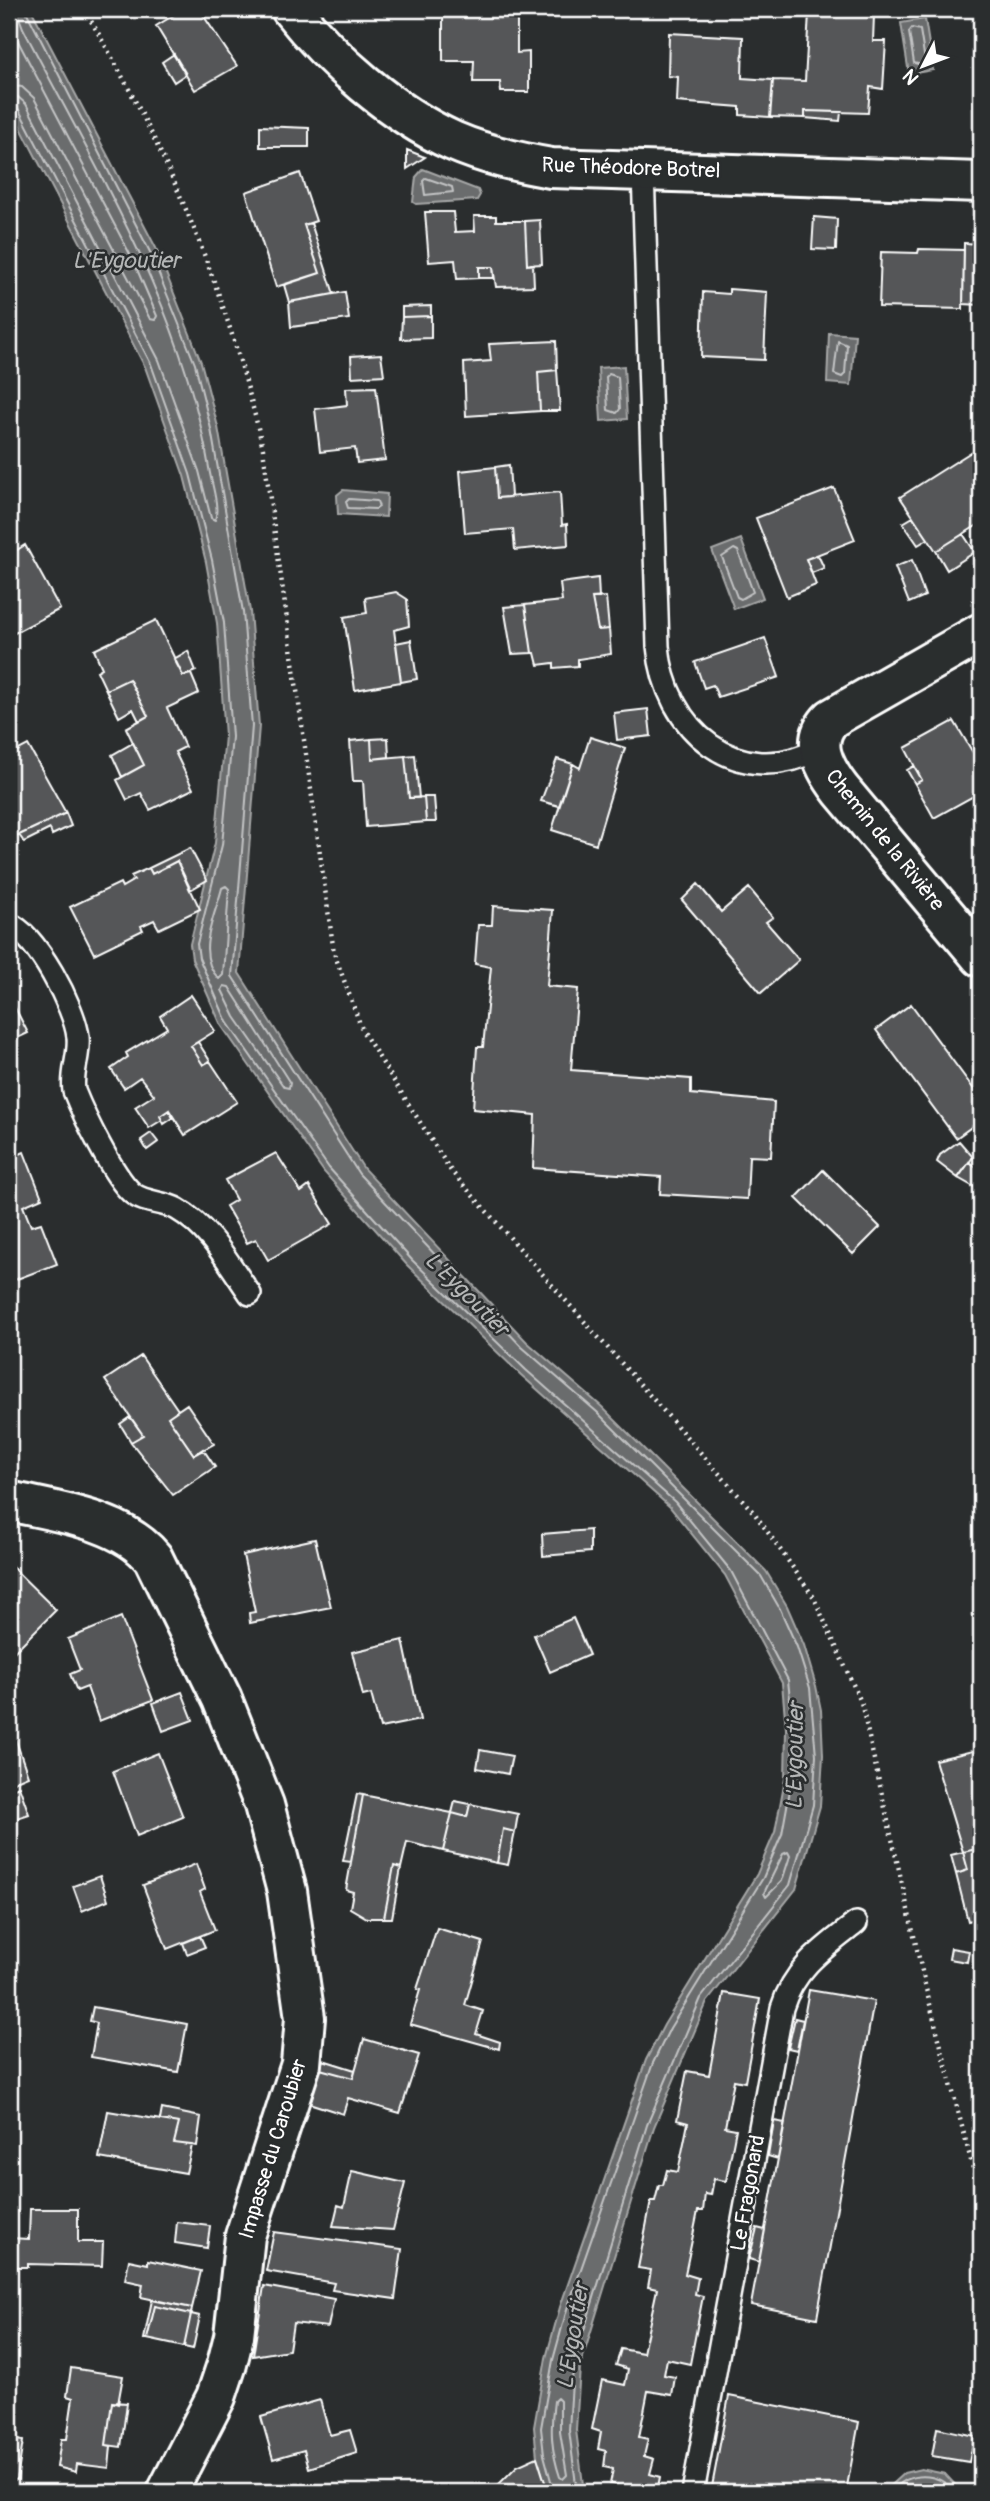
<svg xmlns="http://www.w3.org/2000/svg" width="990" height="2501" font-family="Pangolin,sans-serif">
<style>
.water{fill:#6a6c6d;stroke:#a6a7a7;stroke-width:2}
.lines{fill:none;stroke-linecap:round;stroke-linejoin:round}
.shore{stroke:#c3c4c5;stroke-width:2}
.building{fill:#555758;stroke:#fff;stroke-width:2}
.lane-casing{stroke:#fff;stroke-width:26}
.street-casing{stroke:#fff;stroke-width:44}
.path{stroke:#fff;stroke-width:4.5;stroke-dasharray:2 5;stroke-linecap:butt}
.lane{stroke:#2a2d2e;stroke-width:21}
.street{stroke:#2a2d2e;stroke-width:38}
.labels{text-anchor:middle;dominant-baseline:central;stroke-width:5;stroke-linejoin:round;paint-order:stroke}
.street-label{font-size:21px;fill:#fff;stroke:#2a2d2e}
.water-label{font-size:23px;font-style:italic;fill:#b4b6b6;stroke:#2a2d2e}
</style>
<rect width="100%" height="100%" fill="#2a2d2e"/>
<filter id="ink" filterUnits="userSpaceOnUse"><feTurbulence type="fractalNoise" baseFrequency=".0143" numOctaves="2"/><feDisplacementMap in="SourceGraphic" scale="14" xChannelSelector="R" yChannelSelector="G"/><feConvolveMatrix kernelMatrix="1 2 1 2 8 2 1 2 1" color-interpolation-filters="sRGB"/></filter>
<g filter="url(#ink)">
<path class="water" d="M9,9H31L156,248L201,362L218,427L250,611L259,726L239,973L364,1169L527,1342L602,1407L766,1571L787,1606L804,1645L816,1686L821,1710L823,1755L820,1806L796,1889L707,2002L654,2127L580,2367L576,2430L584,2492H548L537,2457L534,2427L546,2358L560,2307L646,2060L664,2025L757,1874L775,1832L785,1779L786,1729L782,1683L725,1575L670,1507L521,1375L407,1265L324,1172L221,1025L192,959L190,944L215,843L225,736L217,623L206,562L184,476L145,367L9,105Z
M925,19L933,70L909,74L901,23Z
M423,169L478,190L480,195L477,200L416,204L413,202L416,177Z
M829,333L855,335L851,385L827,383Z
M624,366L627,419L601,421L598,368Z
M343,490L387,494L386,517L338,514L337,495Z
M741,539L763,598L734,609L712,550Z
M921,2469L945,2474L962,2492H883L904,2473Z"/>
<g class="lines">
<path class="shore" d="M25,9L150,252L195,364L211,429L243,612L252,726L232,976L359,1174L522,1347L597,1412L761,1576L780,1609L797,1647L810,1688L816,1755L813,1805L790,1885L701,1998L647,2125L573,2366L569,2430L577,2492
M9,24L133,260L157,316L155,320L150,319L34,98L22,87L9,85
M912,28L920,30L925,61L922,65L914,63L909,32Z
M9,95L18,97L26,104L159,360L199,471L211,518L215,520C220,507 211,482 209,468C183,308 96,170 23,28L16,9
M9,104L18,108L151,364L190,474L212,560L224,623L232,737L222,845L197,944L199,958L227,1022L329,1168L412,1260L526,1370L675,1502L731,1571L788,1680L793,1729L792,1779L782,1834L763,1878L670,2028L653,2063L567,2309L553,2360L541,2428L544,2455L554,2492
M426,178L452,187L453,192L425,195L423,181Z
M838,341L847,345L845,374L842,377L834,374Z
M609,374L618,377L620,409L617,413L608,410L606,377Z
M349,499L377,501L379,507L376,509L348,508L346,502Z
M734,549L738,551L753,592L741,599L737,597L722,557Z
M226,886L229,889L223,975L219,979C194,954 215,917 222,888Z
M224,986L229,987L290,1083L289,1088L284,1087L235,1017L222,990Z
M788,1852L790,1856L782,1881L766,1897L764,1893L783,1854Z
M557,2398L560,2401V2432L567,2475L563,2479L560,2477C551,2450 550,2429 554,2401Z
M892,2492C908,2471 938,2471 954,2492"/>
</g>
<path class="building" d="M184,9H199L237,66L195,90L156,26Z
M517,12V53L529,52V92H501L500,82H473L474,61H443V13Z
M809,13L874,15L873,41H886L883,89L870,87L868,113L805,111V118L770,117L773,80L805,81Z
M669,33L743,37L742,78L773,80L770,117L740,115V107L677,102L678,77L668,76Z
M174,54L186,74L174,82L162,62Z
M805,111L841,112L840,121L805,118Z
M260,126L309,128V147H260Z
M407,150L422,156L425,157L407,169Z
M300,173L316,221L304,225L320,273L276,287L246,192Z
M425,212H453L455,232L475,231L474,216H496V221H525L527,265L533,264L534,286L496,287L493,267H479V278L457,279L455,260L429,262Z
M814,217L837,219L836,250L812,249Z
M540,220L542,264L527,265L525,221Z
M311,223L334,294L289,302L284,285L320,273L304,225Z
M964,243L981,244V305L963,304Z
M919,249L964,250L963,309L879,307L881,252L918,253Z
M479,267H493L494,278H479Z
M729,289L767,292L764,360L701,357L703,292L729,294Z
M345,292L349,319L291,327L289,302Z
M431,306V316L402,317V307Z
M431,316V338L401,339L402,317Z
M556,341L557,370L538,372L540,411L466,416L464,363L491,361L489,344Z
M381,354L384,375L352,377L351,356Z
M557,370L560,411H540L538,372Z
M376,387L385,460L357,463L355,448L320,452L315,409L347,405L346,388Z
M979,447L981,523L936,551L900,497Z
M509,465L511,497L497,498L495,467Z
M495,467L497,498L560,492L562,525L567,524L568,545L515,550L513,529L465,533L460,471Z
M834,488L855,540L806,559L816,585L787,597L756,518Z
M913,517L928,539L918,545L903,523Z
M963,534L975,552L947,570L936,551Z
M25,545L60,609L9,636V555Z
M818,555L824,568L812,573L806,559Z
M912,560L925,596L909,603L895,567Z
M598,578L599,598H592L598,630L609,629L611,654L578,659V666L554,668V663L538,665L535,653H532L525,605L562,601L560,583Z
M396,592L407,599L409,626L394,630L401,682L355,690L344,617L367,613L365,598Z
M606,597L609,629L598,630L592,598Z
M525,605L532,653L512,654L504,607Z
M156,620L183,676L191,674L199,693L167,708L185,747L175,752L193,789L150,810L141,793L127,800L117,780L144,765L126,728L148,716L129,679L106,690L97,671L102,668L94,650Z
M765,638L779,677L718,697L713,685L704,688L695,662Z
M411,640L417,679L401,682L396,643Z
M188,651L196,671L183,676L174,659Z
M129,679L148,716L139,721L133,709L119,717L106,690Z
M648,709L651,736L617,740L614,713Z
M954,721L975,756L981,755V792L934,818L915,784L922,780L905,748Z
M590,737L625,748L596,844L552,830L573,764L580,768Z
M388,738L389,757L372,759L371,739Z
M371,739L372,759L405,756L409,798L424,797L426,822L366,827L363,781H353L350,741Z
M133,743L144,765L122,777L112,755Z
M28,745L66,813L9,840V755Z
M415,755L419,798H409L405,756Z
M557,759L573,764L559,806L541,801Z
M914,766L922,780L915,784L907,770Z
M424,797H434L436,822H426Z
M66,813L71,826L52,835L50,829L24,842L19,835Z
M190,848L207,880L190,890L177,861L152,874L149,868Z
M177,861L200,909L159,929L154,920L141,926L143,930L94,954L70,907L120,883L122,887L134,880L131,876L149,868L152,874Z
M698,884L721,912L749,888L773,917L766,922L799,960L761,993L682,900Z
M493,906L553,910L547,986L578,989L571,1070L691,1079V1094L774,1102L771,1157L749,1156L747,1199L660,1194L661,1177L533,1168L535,1115L473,1109L477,1047H483L491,967L475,964L478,925H492Z
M191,995L215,1031L191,1046L203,1065L210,1061L237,1102L185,1135L169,1110L160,1116L162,1120L149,1128L135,1107L154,1095L140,1077L124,1088L111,1069L128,1057L126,1053L167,1028L160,1016Z
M9,996L28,1033L9,1042Z
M911,1004L981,1099V1120L956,1138L876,1030Z
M198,1042L210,1061L203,1065L191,1046Z
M169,1110L173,1118L164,1124L160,1116Z
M151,1133L158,1142L147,1150L141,1140Z
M959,1141L973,1157L958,1178L937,1162L940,1155Z
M24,1152L42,1198L23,1206L31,1226L41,1223L57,1264L9,1282V1159Z
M276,1153L301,1192L309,1186L332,1224L268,1260L256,1239L247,1243L226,1206L236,1200L225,1180Z
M969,1162L981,1170V1191L958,1178Z
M823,1170L880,1227L853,1254L796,1198Z
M141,1356L178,1410L168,1417L194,1455L203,1449L215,1467L173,1495L131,1442L143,1435L105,1380Z
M187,1404L214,1444L194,1455L168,1417Z
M130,1417L143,1435L131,1442L120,1424Z
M590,1530V1552L543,1556L542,1534Z
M315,1539L331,1607L250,1623L249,1613L255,1612L243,1555Z
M9,1564L56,1610L14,1652L9,1646Z
M121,1617L153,1700L99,1721L87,1687L77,1691L70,1674L80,1670L68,1639Z
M573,1618L589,1655L550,1672L534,1635Z
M403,1640L420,1720L380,1728L371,1694L363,1696L352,1652Z
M182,1692L193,1720L163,1731L153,1703Z
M9,1720L28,1776L9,1784Z
M981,1749V1848L963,1852L935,1760Z
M480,1750L512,1756L508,1774L477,1768Z
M158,1753L183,1817L137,1836L113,1771Z
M19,1786L29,1814L14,1819L9,1805V1790Z
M357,1794L363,1795L351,1862L343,1861Z
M363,1795L452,1813L443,1851L407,1842L401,1868L394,1866L384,1918H367L350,1908L353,1892L346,1890Z
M455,1801L470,1804L467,1817L452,1813Z
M470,1804L518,1814L515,1832L503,1829L497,1863L443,1851L452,1813L467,1817Z
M503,1829L515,1832L508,1865L497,1863Z
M981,1848V1918L968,1921L956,1874L968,1870L963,1852Z
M963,1852L968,1870L956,1874L951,1855Z
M196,1864L205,1889L200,1892L215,1930L167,1949L143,1885Z
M394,1866L401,1868L392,1918H384Z
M100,1876L108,1900L82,1911L73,1886Z
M437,1928L483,1942L465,2005L483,2011L476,2034L500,2042L499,2049L410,2024L420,1990L417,1989Z
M200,1936L205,1947L187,1954L183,1943Z
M951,1948L969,1951L967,1962L949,1959Z
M809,1990L874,2001L817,2318L751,2305Z
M724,1993L760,1999L745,2082L734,2080L725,2127L736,2129L726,2181L714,2179L711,2195L705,2194L703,2211H698L685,2274L698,2278L695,2294L703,2296L690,2364L667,2359L664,2375L675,2377L672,2395L648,2391L639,2437L648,2439L644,2456L654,2459L650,2474L660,2477L657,2492H619L620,2486L610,2484L613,2469L604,2467L606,2451L598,2449L601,2432L592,2429L602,2380L625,2385L628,2369L616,2365L621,2349L643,2353L657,2289L648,2287L651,2270L638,2268L651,2201H655L659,2185H663L667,2170L678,2172L688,2123L677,2120L687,2071L709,2075Z
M93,2007L187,2024L178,2072L91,2057L97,2023L90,2021Z
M795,2018L803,2020L797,2050L788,2048Z
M364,2039L419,2055L400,2113L348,2098L343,2114L309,2103L320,2069L353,2078Z
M323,2060L355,2070L353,2078L320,2069Z
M162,2109L201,2117L197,2146L174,2143L179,2123L160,2120Z
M108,2111L179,2123L174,2143L192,2145L186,2173L99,2158Z
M774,2121L785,2123L778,2159L768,2156Z
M352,2171L405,2183L393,2230L333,2226L338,2205L344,2207Z
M30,2209H78V2242H103L102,2266L28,2264V2267H9L10,2238L29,2239Z
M177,2222L210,2226L207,2248L175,2243Z
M757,2228L765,2230L759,2262L749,2259Z
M274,2232L402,2249L395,2299L332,2290L334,2283L266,2271Z
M129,2260L148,2264V2260L201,2271L192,2308L141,2297L143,2284L125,2280Z
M264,2286L334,2299L328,2327L293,2323L289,2350L253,2356Z
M152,2300L192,2308L191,2314L155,2306L147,2339H144Z
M155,2306L191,2314L184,2347L147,2339Z
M191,2314L200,2316L193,2349L184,2347Z
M71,2368L123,2376L118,2404L112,2402L106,2445L111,2446L109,2468L77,2464L76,2472L57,2467L61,2439H67L73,2398L67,2396Z
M729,2396L859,2422L846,2492H711Z
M320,2400L330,2435L350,2430L357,2453L309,2468L304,2450L273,2459L261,2417Z
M112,2402L127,2403L121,2447L106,2445Z
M937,2428L975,2436L969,2462L932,2456Z
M9,2439L23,2441L17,2480L9,2479Z
M537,2457L548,2492H496L495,2488L517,2466Z"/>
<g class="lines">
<g class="lane-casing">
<path id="lane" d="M643,170L658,646C665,730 737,792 819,749
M9,924C36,934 75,1008 78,1037C80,1056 71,1072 74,1091C84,1116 113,1176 132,1193C145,1204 163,1201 177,1209C210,1228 229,1264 250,1294
M693,2492L782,2008C794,1968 824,1948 856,1923"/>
</g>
<g class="street-casing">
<path id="street" d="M291,9C331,60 393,114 453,141C485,155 517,162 551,168L981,182
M981,633L832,718C809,740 824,768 841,790L981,957
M9,1501C56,1512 121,1519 153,1558L222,1699L264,1805L287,1891L305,2018L301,2064L245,2236L234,2336L227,2364L216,2397L167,2492"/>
</g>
<path class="path" d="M84,9C167,148 227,291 263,449L334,953L363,1032L451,1171L755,1514L813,1596L861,1702L926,1989L981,2199"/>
<use href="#lane" class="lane"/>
<use href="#street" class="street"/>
</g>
</g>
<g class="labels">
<g class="street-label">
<text transform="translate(631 168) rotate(2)">Rue Théodore Botrel</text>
<text transform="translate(885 840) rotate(51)">Chemin de la Rivière</text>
<text transform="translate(273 2149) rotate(-73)">Impasse du Caroubier</text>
<text transform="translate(748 2193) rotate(-80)">Le Fragonard</text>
</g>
<g class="water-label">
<text x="126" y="260">L'Eygoutier</text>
<text transform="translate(467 1294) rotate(45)">L'Eygoutier</text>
<text transform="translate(795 1756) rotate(-89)">L'Eygoutier</text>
<text transform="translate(573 2336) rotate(-81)">L'Eygoutier</text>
</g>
</g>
<rect width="990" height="2501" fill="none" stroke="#2a2d2e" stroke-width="35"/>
<rect x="18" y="18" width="955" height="2466" fill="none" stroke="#fff" stroke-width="2.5" filter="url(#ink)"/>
<g transform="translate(923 66) rotate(228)" stroke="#2a2d2e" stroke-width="5" paint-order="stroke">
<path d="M0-5L12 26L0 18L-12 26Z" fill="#ffffff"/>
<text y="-10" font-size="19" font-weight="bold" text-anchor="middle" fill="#ffffff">N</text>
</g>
</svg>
